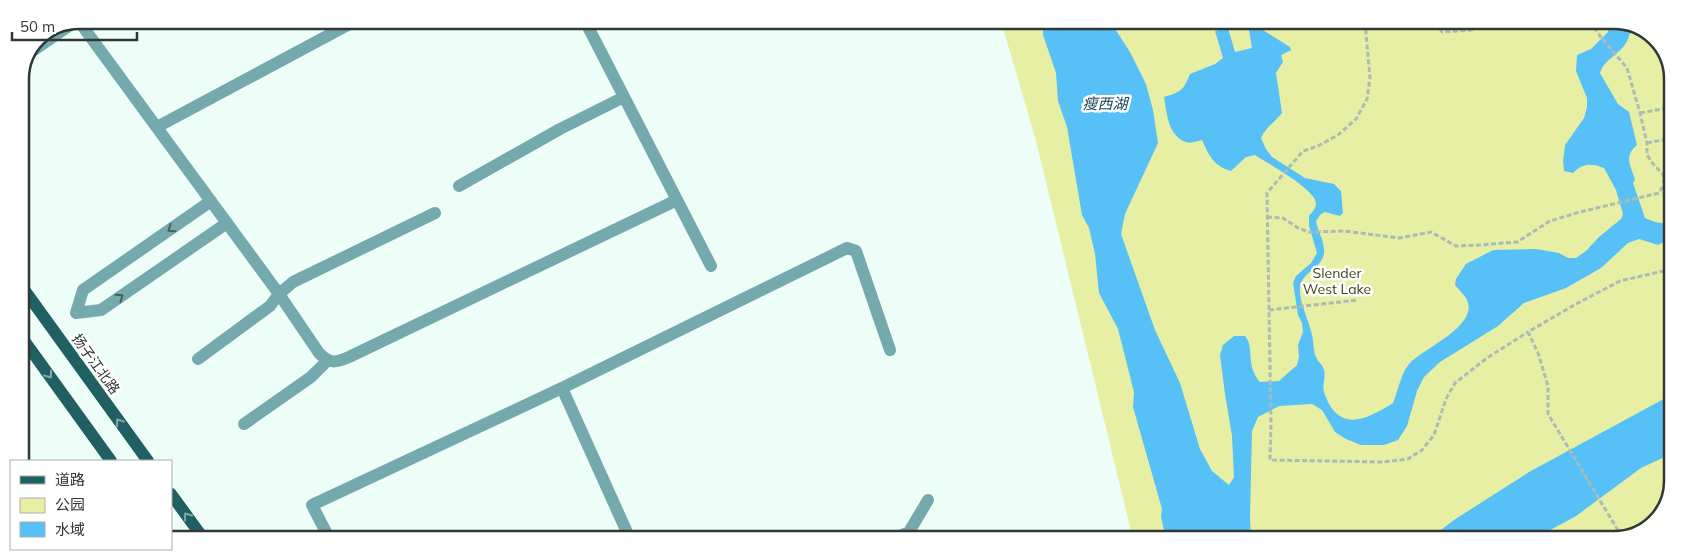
<svg xmlns="http://www.w3.org/2000/svg" width="1693" height="560" font-family="Mulish,'Noto Sans SC',sans-serif">
<style>
.green{fill:#e7efa5}
.water{fill:#57c1f7}
.lines{fill:none;stroke-linecap:round;stroke-linejoin:round}
.path{stroke:#adbbb6;stroke-width:3;stroke-dasharray:5 2.5;stroke-linecap:butt}
.minor{stroke:#74a9ae;stroke-width:12}
.major{stroke:#205f64;stroke-width:12}
.oneway{stroke:#485f5f}
.oneway2{stroke:#84a7aa}
.labels{text-anchor:middle;dominant-baseline:central;stroke-width:5;stroke-linejoin:round;paint-order:stroke}
.park-label{font-size:14px;fill:#3d4117;stroke:#fff}
.street-label{font-size:14px;fill:#303735;stroke:#fff}
.water-label{font-size:15px;font-style:italic;fill:#113f55;stroke:#fff}
.rim{fill:none;stroke:#303735;stroke-width:2.5}
</style>
<rect width="100%" height="100%" fill="#edfef8"/>
<path class="green" d="M1001,21L1630,22L1661,43L1673,75L1671,497L1650,528L1614,540L1133,539L1036,141Z"/>
<path class="water" d="M1043,21H1110L1130,52L1146,84L1153,110L1158,143L1125,214L1121,234L1155,330L1180,383L1200,449L1212,471L1229,485L1234,477L1232,436L1225,394L1220,355L1223,345L1234,336H1245C1255,347 1245,365 1260,382L1279,381L1297,365L1299,357L1298,345L1303,332L1302,323L1298,315L1293,283L1296,276L1311,263L1317,253L1309,226V216C1312,212 1316,209 1316,203C1315,189 1267,163 1255,155L1246,157L1231,171C1214,166 1209,156 1202,140C1197,141 1191,144 1186,142C1168,136 1167,114 1164,97C1181,92 1183,91 1190,74L1215,64L1223,58L1215,31L1228,28L1235,52L1252,48L1248,24L1259,22L1263,30L1290,47L1291,50L1281,55L1283,62L1276,73L1282,113C1275,122 1265,128 1261,138L1266,149L1272,157L1305,178L1334,184L1341,191L1343,213L1340,216L1325,212L1321,214L1316,221C1318,231 1324,241 1324,250C1325,268 1302,271 1300,287C1299,304 1309,319 1312,335C1314,342 1313,351 1316,357C1318,362 1323,365 1324,370C1326,377 1322,385 1324,392C1338,434 1366,420 1393,403C1398,391 1401,373 1409,364C1422,349 1475,328 1468,303C1467,297 1459,290 1455,285L1456,279L1466,264L1493,250L1536,249L1559,253L1568,258H1576L1586,251L1599,237L1621,219L1623,214L1616,190L1604,168C1591,163 1583,163 1573,173L1564,171L1563,161L1565,145L1584,118L1587,107V98L1576,71L1577,55L1591,49L1608,32L1609,22H1630L1633,24C1630,31 1629,40 1624,46C1616,56 1604,60 1600,73L1618,104L1629,112L1637,145C1623,157 1631,165 1635,180L1633,183L1645,218L1655,222L1667,224L1670,230L1666,241L1658,245L1639,239L1628,243L1601,268L1566,288L1524,303L1498,326L1440,362L1424,377L1417,391L1407,426L1398,440L1384,445H1361L1346,439L1335,432L1322,410L1312,404L1279,406L1258,417L1252,431L1250,518L1251,540L1166,539L1161,517L1162,509L1133,407L1134,392L1118,329L1099,293L1095,254L1089,228L1082,215L1067,127L1058,101L1056,73L1043,35Z
M1671,395V454L1641,468L1576,516L1532,540H1428L1454,520L1529,472Z"/>
<g class="lines">
<path class="path" d="M1365,22L1370,78L1367,99L1356,119L1338,135L1318,146L1303,151L1267,193L1271,423L1270,460L1383,462L1408,459L1422,450L1434,435L1446,399L1455,383L1487,358L1528,332
M1436,22L1442,32L1471,30L1490,24L1493,22
M1658,41L1673,91
M1640,113L1673,107
M1647,143L1673,138
M1267,217L1283,218L1298,228L1309,232L1344,231L1399,238L1431,232L1456,246L1479,245L1517,242L1550,221L1580,212L1659,193L1664,184L1663,174L1654,165L1647,155V143L1640,113L1627,68L1600,36L1591,22
M1269,310L1358,300
M1622,537L1548,414V386L1538,353L1528,332L1576,304L1620,281L1672,269"/>
<path class="minor" d="M78,20L279,294L319,353C330,364 335,363 349,357L677,200
M585,21L711,266
M31,52L73,23
M157,127L357,20
M459,186L560,129L624,97
M211,201L83,290L76,313L101,310L227,223
M198,359L270,306L279,294L293,282L435,213
M562,388L630,539
M244,424L311,377L327,361
M329,538L312,505L562,388L847,248L856,251L890,350
M894,539L909,532L928,500"/>
<path class="major" d="M20,284L148,461
M20,335L111,461
M171,494L203,538"/>
</g>
<defs><path id="oneway-chevron" d="M-2-3.5L2.5 0L-2 3.5" fill="none" stroke-width="1.6" stroke-linecap="round" stroke-linejoin="round" transform="scale(1.25)"/></defs>
<g class="oneway">
<use href="#oneway-chevron" transform="translate(171 229) rotate(145)"/>
<use href="#oneway-chevron" transform="translate(120 297) rotate(-35)"/>
</g>
<g class="oneway2">
<use href="#oneway-chevron" transform="translate(49 375) rotate(54)"/>
<use href="#oneway-chevron" transform="translate(119 422) rotate(-126)"/>
<use href="#oneway-chevron" transform="translate(187 516) rotate(-126)"/>
</g>
<g class="labels">
<g class="park-label">
<text x="1337" y="273">Slender<tspan x="1337" dy="16">West Lake</tspan></text>
</g>
<g class="street-label">
<text transform="translate(96 364) rotate(54)">扬子江北路</text>
</g>
<g class="water-label">
<text x="1105" y="103">瘦西湖</text>
</g>
</g>
<path d="M0 0H1693V560H0ZM79 29H1614A50 50 0 0 1 1664 79V481A50 50 0 0 1 1614 531H79A50 50 0 0 1 29 481V79A50 50 0 0 1 79 29Z" fill="#fff" fill-rule="evenodd"/>
<path class="rim" d="M79 29H1614A50 50 0 0 1 1664 79V481A50 50 0 0 1 1614 531H79A50 50 0 0 1 29 481V79A50 50 0 0 1 79 29Z"/>
<rect x="10" y="460" width="162" height="90" fill="#ffffff" stroke="#acafae"/>
<rect x="20" y="476" width="25" height="8" fill="#205f64" stroke="#acafae"/>
<text x="55" y="485" font-size="15" fill="#303735">道路</text>
<rect x="20" y="498" width="25" height="15" fill="#e7efa5" stroke="#acafae"/>
<text x="55" y="510" font-size="15" fill="#303735">公园</text>
<rect x="20" y="522" width="25" height="15" fill="#57c1f7" stroke="#acafae"/>
<text x="55" y="535" font-size="15" fill="#303735">水域</text>
<path d="M12 32v8h125v-8" fill="none" stroke="#303735" stroke-width="2.5"/>
<text x="20" y="32" font-size="15" fill="#303735" stroke="#ffffff" stroke-width="4" paint-order="stroke">50 m</text>
</svg>
